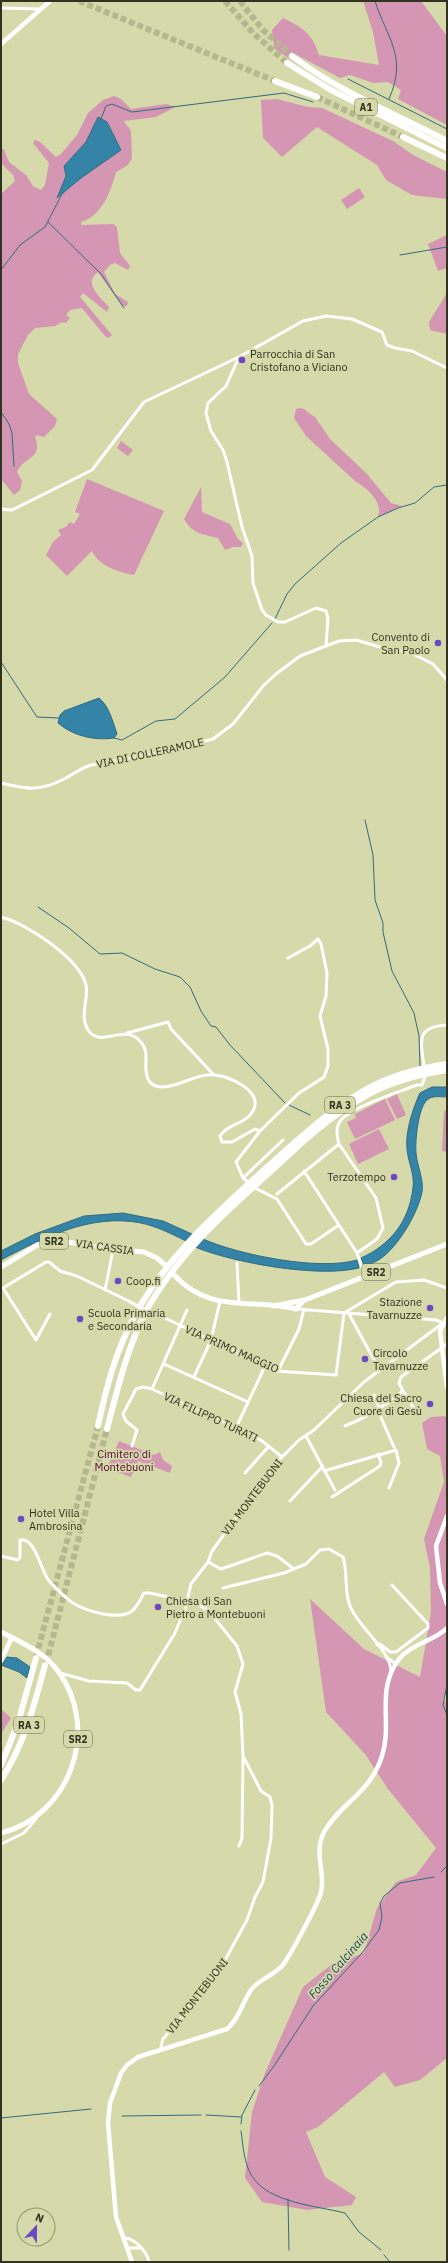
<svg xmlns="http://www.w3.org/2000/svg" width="448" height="2263" font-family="'IBM Plex Sans',sans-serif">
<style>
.green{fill:#d496b2;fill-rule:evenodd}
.water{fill:#3484a8;stroke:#336b7f}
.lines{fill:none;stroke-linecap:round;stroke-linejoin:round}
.stream{stroke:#336b7f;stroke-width:1}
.highway-tunnel{stroke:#b5b88e;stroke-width:6;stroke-dasharray:6 3;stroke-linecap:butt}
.street{stroke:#fff;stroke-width:3}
.secondary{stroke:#fff;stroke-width:4.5}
.primary{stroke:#fff;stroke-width:5}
.highway{stroke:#fff;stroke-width:6}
.poi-dot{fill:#6a49c2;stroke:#d6d9aa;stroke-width:1.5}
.labels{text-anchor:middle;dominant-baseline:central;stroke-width:3.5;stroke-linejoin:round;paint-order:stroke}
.shield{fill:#d6d9aa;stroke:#626449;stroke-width:1}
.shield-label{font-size:10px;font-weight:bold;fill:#31321f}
.poi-label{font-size:11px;fill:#31321f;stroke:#d6d9aa;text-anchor:start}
.street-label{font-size:11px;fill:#31321f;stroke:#d6d9aa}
.park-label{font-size:11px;fill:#510132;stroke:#d6d9aa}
.water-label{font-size:12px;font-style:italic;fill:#184559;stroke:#d6d9aa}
</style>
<rect width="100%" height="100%" fill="#d6d9aa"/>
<path class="green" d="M363,1H421L447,36V125L398,99L401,90L388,82L373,83L350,75L340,78L295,54L288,58L274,48L272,30L283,18C303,28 312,33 319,55L379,65L373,32Z
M114,96L121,99L131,109L167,104L175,107L156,117L124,121L131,131L132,158L128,165L116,172C111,191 102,216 81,222V225L113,224L117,227L120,253L130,266L128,270L115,263L110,265L104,272L115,294L128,302L127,306H122L98,272C82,283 101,298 109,307L107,312L83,293L80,297L112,335L108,338L105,336L82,308L70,310L66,315L70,318L66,323L62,322L55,326L35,328L28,335L18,354V363L29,394L57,419L55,426L44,437L37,435L35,437C44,459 23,457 17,472L22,481L20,490L14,495L1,479V194L15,181L13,175L1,163V148L4,150L9,162L26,175L33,186L41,190L45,185L49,163L33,143L35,140L40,142L56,157L61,154L77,135L88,113L103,100ZM98,117L107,122L121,150L81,178L57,198L66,176L64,166L86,142Z
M277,99L308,107L322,108L393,141L413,155L447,172V199L412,195L386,180L377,165L317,127L282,157L263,138L261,100Z
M359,188L365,197L347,209L341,200Z
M447,235V268L438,271L428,244Z
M447,293V334L430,330L429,322Z
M300,408L304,409L310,414L315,417L330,439L366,473L391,503L402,506L378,517C378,514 380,511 379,508C377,497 364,486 355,481L306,436L294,418L296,409Z
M121,441L133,450L128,456L117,448Z
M87,479L164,511L134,575C118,572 99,566 92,551L67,576L46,555L53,542L61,535L58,530L66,527L70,522L74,524L80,514L75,512Z
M201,487L202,512L230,524L238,539L243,543L241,547H233L225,550L218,538C202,534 193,534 184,519Z
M397,1094L406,1115L397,1119L387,1099Z
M385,1099L395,1120L355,1139L347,1122L356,1118L355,1114Z
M444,1111H447V1152L442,1151Z
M379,1129L389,1149L358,1164L349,1144Z
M445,1416L447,1419V1690L443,1700L447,1702V2058L420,2080L395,2087L384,2072L318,2127L306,2132L325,2177L356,2197L352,2205L307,2210L262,2202L245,2178L252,2112L265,2073L303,1987L331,1965L364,1953L377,1908L396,1882L416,1875L436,1848L388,1789L365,1754L326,1712L310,1599L364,1649L420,1677L431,1612L430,1567L424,1539L444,1482L440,1456L427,1449L422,1423L431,1417Z
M119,1441L154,1455L160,1452L163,1460L172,1466L170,1473L138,1461L131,1477L107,1468Z
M1,1709L11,1718L1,1734Z"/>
<path class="water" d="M98,117L107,122L121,150L81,178L57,198L66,176L64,166L86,142Z
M99,698C109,706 113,722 117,734L114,738C95,741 73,736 58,723L60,715L64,711Z
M432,1087H447V1097C441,1097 432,1095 427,1100C418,1108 415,1141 416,1153C417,1166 424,1179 422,1192C418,1213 398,1247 380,1259C376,1262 369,1264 364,1266L361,1258C390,1245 409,1222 413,1188C415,1175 408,1162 407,1149C405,1132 413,1108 420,1093Z
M123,1213L163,1221L192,1234L186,1241C172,1234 156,1226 141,1223C91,1213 43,1238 1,1260V1251L35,1234L84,1216Z
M203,1239C239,1255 319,1271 357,1260L359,1268C319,1278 234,1263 195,1247Z
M7,1657L17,1658L30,1667L27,1678L19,1672L1,1665Z"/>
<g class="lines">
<path class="stream" d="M375,1C387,39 408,56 389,99
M348,79L447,129
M101,119L106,106L112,104L132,112L284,93L313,102
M48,222L101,274L124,308
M400,255L447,247
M1,270L20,245L45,227L62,194
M1,412L9,424L12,433L14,466
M275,619L287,594L295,584L341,543L378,517L398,508L415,503L434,487L447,485
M1,662L37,717L59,718
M114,738L122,740L156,721L175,719L225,677L272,623
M365,820L373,855L375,900L383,923V932L392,971L414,1013L419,1036L420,1066
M38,907L69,928L100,954L122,953L155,969L180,977L190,987L201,1011L211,1026L216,1027L230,1045L285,1103
M289,1105L310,1115
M447,1685L443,1705L447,1715
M441,1872L447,1866
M259,2086L274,2066L313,2006L362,1953L379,1930L382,1917L380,1903L384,1896L400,1883L434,1877
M206,2115L241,2117
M122,2116L201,2115
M1,2118L91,2109
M241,2124L242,2115L255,2090
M241,2131C243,2145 244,2164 252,2176C268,2203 318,2206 345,2213L359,2232L381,2250
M288,2199L289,2250
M384,2255L390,2262"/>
<path class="highway-tunnel" d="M79,1L275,81
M225,1L253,33L287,63
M240,1L263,30L292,56
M317,97L403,137
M36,1657L98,1426
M46,1664L107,1429"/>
<path class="street" d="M1,8L39,9
M239,357L226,386L208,403L206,413L211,431L223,450L227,462L242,527L252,556L253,583L262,610L266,615L278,622H285L316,608L326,611L328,618L326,645
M1,509L12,510L92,470L144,402L239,357L303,321L326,316L352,319L382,332L387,345L395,348L412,351L447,368
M1,783C27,789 39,792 64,779C74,774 81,768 91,765L159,753L213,739L233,724L264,685L276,674L300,656L339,641L356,640L387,649L409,652L433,664L447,680
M1,917C26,923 80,959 86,985C89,1000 79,1015 88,1030C101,1049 123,1023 140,1041C152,1053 141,1068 149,1081C152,1085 156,1087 162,1087C180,1087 196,1073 215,1075C229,1076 264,1091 253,1111C246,1124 227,1124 220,1136L222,1142H232L255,1129L260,1131L236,1162L243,1178L249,1183
M127,1033L168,1022L171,1029L214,1075
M424,1066C421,1041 415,1027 447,1025
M260,1131L299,1093L324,1077L328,1066V1049L320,1016L326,996L327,973L321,944L318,939L310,946L288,958
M339,1144L376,1198L383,1228L377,1239L357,1253
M339,1144C337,1136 335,1128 341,1120C352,1107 399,1092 417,1085H422L425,1077
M304,1171L357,1253L365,1276
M243,1178L283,1140
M253,1187L277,1199L306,1244H311L339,1225
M277,1194L339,1144
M237,1263L239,1303
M105,1290L113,1250
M131,1303L154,1314
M146,1309L276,1371L336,1375L344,1313
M297,1309L436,1320L443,1323
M344,1313L396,1282L424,1280L447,1288
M50,1314L36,1340L3,1288L46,1262H49L60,1271L77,1276L141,1307
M349,1314L380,1371
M164,1364L248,1402
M278,1371L299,1329L304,1309
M194,1377L211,1340L220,1301
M152,1389L187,1310
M403,1391L416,1412
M374,1395L380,1410
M378,1411L394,1447
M345,1426C368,1417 385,1406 403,1391L399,1383L401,1377L447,1344
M236,1428L265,1366
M306,1436L335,1490
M132,1446L137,1430L126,1421L123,1414L136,1389L143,1387L152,1389L248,1433L262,1441L282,1457
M324,1471L396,1450L399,1463L389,1488
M245,1473L269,1446
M332,1497L380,1466L381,1462L378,1454
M290,1501L322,1467
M1,1556L18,1560L20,1557V1540C36,1536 41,1574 50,1582C57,1589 65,1598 73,1603C86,1611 118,1621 132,1611C137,1607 141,1599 144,1593H150L186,1601
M208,1562L221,1569L267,1553L277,1556L294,1569
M223,1588L284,1573L306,1564L320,1550L329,1549L343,1557C348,1573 344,1591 350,1606C358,1627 390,1649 391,1671
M377,1645L380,1644L390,1652H396L428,1628V1624L392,1585
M386,1657L396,1664
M60,1673L89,1681L127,1683L136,1690H140L175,1633L185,1609L191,1584L208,1562L212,1551L275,1464L299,1440L314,1430L364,1382L443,1323
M1,1844L24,1833L36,1819
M239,1846L242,1838L243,1756
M160,2051L163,2039L186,2012L194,1997L224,1962L247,1920L255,1897L263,1882L271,1838L272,1805L270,1797L261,1791L243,1756L241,1714L235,1692L243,1664L237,1646L208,1610L187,1599
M125,2238C136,2239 147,2252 149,2262
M129,2248H141"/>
<path class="secondary" d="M1,44L50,1
M447,1318L440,1331L447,1388
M447,1516L436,1546L440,1583L447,1604
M1,1661L12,1637
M132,2262L116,2217L108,2123L110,2103L121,2073L127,2065L138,2057L227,2029C239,2019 242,2003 251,1990C259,1979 273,1976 282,1966C289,1958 319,1902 321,1892C326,1872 313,1854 324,1832C341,1802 370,1794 382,1756C393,1722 375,1691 399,1659C411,1644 434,1641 447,1628"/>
<path class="primary" d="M1,1267L37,1245L61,1241L110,1249L144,1252L157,1258L165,1265
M174,1275C210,1314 251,1298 296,1309L302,1302
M273,1306L305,1300L447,1244
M1,1632C21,1642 45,1653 58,1671C101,1729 70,1816 1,1833"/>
<path class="highway" d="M292,56C336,90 397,115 447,141
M287,63L331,90L447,148
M275,81L317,97
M403,137L447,158
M98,1426C106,1388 116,1350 135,1315C167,1256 218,1212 267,1167C299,1139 329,1110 367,1089C390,1076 420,1068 447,1064
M107,1429C118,1387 128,1344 149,1306C179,1254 223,1214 268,1174C300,1144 330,1115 369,1094C393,1081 421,1074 447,1070
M1,1765L18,1723L36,1658
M1,1780C24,1745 34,1706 45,1665"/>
</g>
<g class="poi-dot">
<circle cx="242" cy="360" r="4"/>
<circle cx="438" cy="643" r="4"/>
<circle cx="394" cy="1177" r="4"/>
<circle cx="118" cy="1281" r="4"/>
<circle cx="430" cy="1308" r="4"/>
<circle cx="80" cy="1319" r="4"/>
<circle cx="365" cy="1359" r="4"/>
<circle cx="430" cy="1404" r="4"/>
<circle cx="21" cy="1519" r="4"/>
<circle cx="158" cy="1607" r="4"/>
</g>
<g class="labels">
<g class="shield">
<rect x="355" y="99" width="22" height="16" rx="3"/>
<rect x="325" y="1097" width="30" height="16" rx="3"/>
<rect x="40" y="1233" width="28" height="16" rx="3"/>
<rect x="362" y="1264" width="28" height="16" rx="3"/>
<rect x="14" y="1717" width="30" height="16" rx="3"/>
<rect x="64" y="1731" width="28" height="16" rx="3"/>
</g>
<g class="shield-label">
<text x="366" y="107">A1</text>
<text x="340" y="1105">RA 3</text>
<text x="54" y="1241">SR2</text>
<text x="376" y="1272">SR2</text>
<text x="29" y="1725">RA 3</text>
<text x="78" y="1739">SR2</text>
</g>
<g class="poi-label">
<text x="250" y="354">Parrocchia di San<tspan x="250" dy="13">Cristofano a Viciano</tspan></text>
<text x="430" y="637" text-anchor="end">Convento di<tspan x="430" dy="13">San Paolo</tspan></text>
<text x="386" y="1177" text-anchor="end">Terzotempo</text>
<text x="126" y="1281">Coop.fi</text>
<text x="422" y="1302" text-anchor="end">Stazione<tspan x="422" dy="13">Tavarnuzze</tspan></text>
<text x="88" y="1313">Scuola Primaria<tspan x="88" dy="13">e Secondaria</tspan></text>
<text x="373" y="1353">Circolo<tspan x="373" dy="13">Tavarnuzze</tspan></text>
<text x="422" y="1398" text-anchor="end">Chiesa del Sacro<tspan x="422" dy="13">Cuore di Gesù</tspan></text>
<text x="29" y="1513">Hotel Villa<tspan x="29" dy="13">Ambrosina</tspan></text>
<text x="166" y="1601">Chiesa di San<tspan x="166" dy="13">Pietro a Montebuoni</tspan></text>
</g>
<g class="street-label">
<text transform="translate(150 753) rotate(-12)">VIA DI COLLERAMOLE</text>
<text transform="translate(105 1247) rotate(8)">VIA CASSIA</text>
<text transform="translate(232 1349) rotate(24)">VIA PRIMO MAGGIO</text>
<text transform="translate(211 1417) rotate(25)">VIA FILIPPO TURATI</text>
<text transform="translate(252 1497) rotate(-53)">VIA MONTEBUONI</text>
<text transform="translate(197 1996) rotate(-52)">VIA MONTEBUONI</text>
</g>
<g class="park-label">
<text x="124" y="1454">Cimitero di<tspan x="124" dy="13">Montebuoni</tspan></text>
</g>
<g class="water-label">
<text transform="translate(338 1965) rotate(-49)">Fosso Calcinaia</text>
</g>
</g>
<rect width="448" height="2263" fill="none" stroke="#31321f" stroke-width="4"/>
<g transform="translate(36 2227) rotate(22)"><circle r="19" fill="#d6d9aa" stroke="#949672"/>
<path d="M0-3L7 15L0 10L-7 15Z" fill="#6a49c2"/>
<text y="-6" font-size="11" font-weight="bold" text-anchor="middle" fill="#31321f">N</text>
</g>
</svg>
